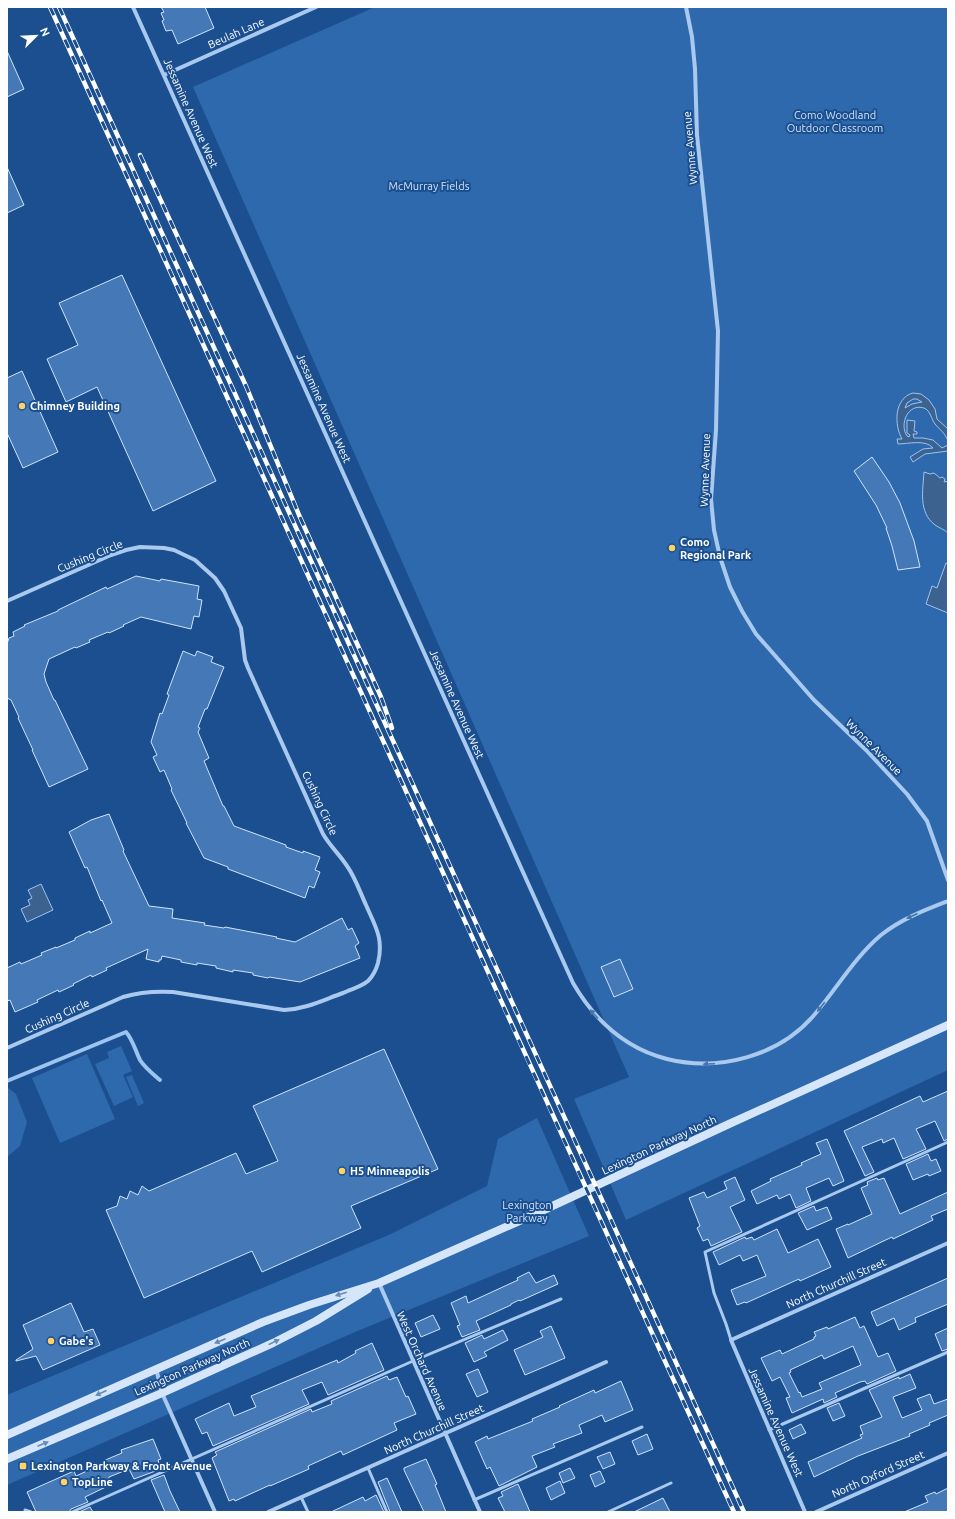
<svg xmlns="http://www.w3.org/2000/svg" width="955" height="1519" font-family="Ubuntu,sans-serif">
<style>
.green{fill:#2e69ad}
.water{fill:#3c6290;stroke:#9cc4f0;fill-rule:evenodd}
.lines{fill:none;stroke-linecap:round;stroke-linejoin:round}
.stream{stroke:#9cc4f0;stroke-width:4}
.building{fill:#4478b7;stroke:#cfe3fa;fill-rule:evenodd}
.service{stroke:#a9c9ee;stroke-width:3}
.minor{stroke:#a9c9ee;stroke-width:4}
.secondary{stroke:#d6e6fa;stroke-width:8}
.rail-casing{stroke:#fff;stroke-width:4.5}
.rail{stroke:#1b4f8f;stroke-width:3;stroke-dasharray:9;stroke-linecap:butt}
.oneway{fill:#4674ac}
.oneway2{fill:#668bba}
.poi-dot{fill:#ffd166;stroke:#1b4f8f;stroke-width:1.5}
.labels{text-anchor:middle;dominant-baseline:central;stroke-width:4;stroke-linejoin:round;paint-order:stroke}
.street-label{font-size:11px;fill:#fff;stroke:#1b4f8f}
.park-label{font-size:11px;fill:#cfe3fa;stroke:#1b4f8f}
.poi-label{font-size:11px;font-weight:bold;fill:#fff;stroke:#1b4f8f;text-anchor:start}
</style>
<rect width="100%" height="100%" fill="#1b4f8f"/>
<path class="green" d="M375,7H948V1070L626,1220L574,1099L629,1077L193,87Z
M121,1046L132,1071L123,1075L133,1097L114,1106L95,1064L109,1058L107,1052Z
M87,1054L115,1119L60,1143L32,1078Z
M132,1075L144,1103L138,1106L126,1077Z
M7,1087L16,1094L27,1122L20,1146L7,1157Z
M537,1118L589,1236L355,1332L7,1485V1395L391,1234L487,1186L498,1139Z"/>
<path class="water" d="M913,393L921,394L929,400L935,409L937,419L948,429V441C945,433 940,430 935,424C931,419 931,411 924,408C908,403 899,424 907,436L909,437L910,435L907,433V420L915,421L914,431L917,432V434H913L914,438H923L933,440L942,448L948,445V451L925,454L913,462L910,457L923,449L933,448C926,439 907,444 898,444L897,439H902C894,425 894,398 913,393ZM913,399H917L922,402L912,404L905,408L907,403Z
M924,472L930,474L934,473L940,478L942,477L945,479L944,482L948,481V533C944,529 939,528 935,525C918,512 923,490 924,472Z
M946,563L948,564V613L926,604L932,586L937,588Z
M41,884L53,910L27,922L21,909L30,905L28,900L32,898L28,890Z"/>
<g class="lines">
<path class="stream" d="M7,1081L126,1032C133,1040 135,1050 140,1060C145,1068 153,1074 160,1080"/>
</g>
<path class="building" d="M161,7H205L214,28L178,44L172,30L166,31L162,21L164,20L161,13L164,12Z
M7,51L24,89L7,97Z
M7,167L24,205L7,213Z
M122,275L216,481L153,511L97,387L66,402L47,359L78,345L59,303Z
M22,371L58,452L23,468L7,433V378Z
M872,457L889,482L900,503L914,541L920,567L898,570L892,546L886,528H887L876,505L854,471Z
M136,576L160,581L161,579L199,586L197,599L202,600L199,617L194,616L191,629L141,617L123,625L124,626L109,633L108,632L89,640L90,642L76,648L75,647L49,659L44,674L46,682L54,700H55L88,769L49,787L32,750H33L18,718L19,717L11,700L7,698V644L9,638L14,636L13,632L25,626L24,625L58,611V610L106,587L107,589Z
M183,651L195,656L197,651L213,657L211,662L224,667L207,709H205L198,727L200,728L198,732L209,758L204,761L223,806H224L234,826L286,845V847L303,853V851L320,857L315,870L320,872L314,888L309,886L305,898L228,869V867L204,858L186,823H187L171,790L172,789L164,770L160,772L153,757L157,755L151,742L160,713L162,714L169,695L167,694Z
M109,814L124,850L123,851L149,906L173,909L172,918L205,923L204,925L224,928L225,927L277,937L276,938L295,942L342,918L348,930L352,928L359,943L355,946L360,958L300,982L269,977L268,978L253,975V973L233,970V972L216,968V966L197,963V965L181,962V960L162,956L161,960H159V962L146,959L148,949L106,968L107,970L92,977L91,975L73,984L74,985L59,992L58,990L37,1000L38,1002L15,1012L10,1000L7,1001V968L20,962L21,964L42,955L41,953L56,947V948L75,940V938L90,931V933L112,923L102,900L101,901L87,867L85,868L69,832L91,820Z
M620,959L633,989L614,997L601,967Z
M384,1049L438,1169L351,1206L361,1228L262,1272L252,1251L144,1298L106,1210L117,1206L120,1196L127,1199L130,1191L138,1195L142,1186L149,1191L236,1153L246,1174L278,1161L253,1106Z
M948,1091V1139L944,1141L935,1121L916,1129L926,1149L903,1159L894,1138L883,1143L882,1139L862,1147L874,1172L865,1176L844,1131L920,1096L923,1102Z
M827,1139L844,1181L833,1186L829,1178L806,1188L811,1201L796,1208L790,1194L779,1199L777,1195L757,1204L751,1191L771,1181L770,1179L802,1165L801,1163L821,1154L816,1143Z
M928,1154L931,1161L936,1159L941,1171L929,1176L928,1174L913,1180L906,1164Z
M735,1177L745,1200L730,1207L742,1232L711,1246L708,1239L703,1241L697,1228L700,1226L689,1198L704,1192L707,1198L727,1189L724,1182Z
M877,1178L878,1180L884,1178L900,1214L948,1192V1209L931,1216L933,1220L893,1239L892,1237L848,1258L836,1229L848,1224V1225L872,1214L861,1188L868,1185L867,1182Z
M814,1206L816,1211L827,1207L832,1219L807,1230L798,1213Z
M777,1229L788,1253L818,1239L831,1267L800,1281L799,1279L746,1303L745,1302L737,1305L731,1290L766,1276L757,1255L743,1261L740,1255L719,1265L713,1252L745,1237L746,1239L752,1237L754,1240Z
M529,1272L536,1283L554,1275L558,1284L520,1301L519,1300L511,1304V1305L476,1321L480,1330L462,1337L457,1326L460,1325L451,1303L466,1296L468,1303L518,1280L517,1278Z
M948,1278V1304L915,1318L916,1322L899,1330L894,1318L877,1326L871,1312Z
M71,1303L84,1332L93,1329L100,1345L43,1370L36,1356L16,1361V1360L33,1349L23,1325Z
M433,1315L440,1329L421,1337L415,1323Z
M855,1317L860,1328L864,1326L878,1357L888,1353L896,1371L867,1384L865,1381L860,1382L835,1393L837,1397L824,1403L823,1399L792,1413L786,1398L790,1397L780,1377L772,1381L761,1358L780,1350L782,1354L814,1339V1337L816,1336L814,1332L827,1327L828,1329ZM853,1346L861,1365L819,1383L822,1389L802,1397L800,1392L799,1393L789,1373L791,1372L790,1370L822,1355L824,1359Z
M551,1326L565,1358L525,1375L514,1350L543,1337L540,1331Z
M948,1328V1349L942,1351L935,1334Z
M503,1330L508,1340L484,1352L487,1356L474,1362L465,1343L482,1335L484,1339Z
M372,1343L384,1370L328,1395L322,1382L302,1390L309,1404L213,1446L207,1432L202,1434L195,1419L229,1403L234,1416L256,1407L251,1396L337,1360L338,1363L356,1353L355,1351Z
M478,1369L488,1392L477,1397L466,1374Z
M910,1374L916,1388L893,1397L902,1418L922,1410L917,1399L930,1394L934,1404L948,1399V1415L929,1423L930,1425L909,1434L910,1436L858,1456L814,1477L808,1462L862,1438L860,1435L863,1434L860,1426L882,1417L869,1390L899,1377V1379Z
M387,1376L389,1380L397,1377L406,1397L408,1396L416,1414L394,1423L397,1430L343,1455L341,1451L308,1466L309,1469L270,1486V1485L235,1501L234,1499L229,1501L212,1458L217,1455L215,1452L311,1409L312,1412L332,1404L331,1401Z
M621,1381L633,1410L605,1422L602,1415L579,1425L582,1433L553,1444L555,1447L532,1456L537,1467L499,1486L490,1467L487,1469L475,1442L487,1436L488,1439L533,1421L532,1419L560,1407L559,1406L594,1390L595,1393Z
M839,1403L845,1416L833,1421L827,1408Z
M801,1424L806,1433L793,1439L789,1430Z
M647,1434L653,1449L638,1455L632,1441Z
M153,1439L161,1459L158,1460L161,1469L134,1479L129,1469L109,1477V1478L108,1479L110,1485L85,1497L88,1502L71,1509L69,1512H36L27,1492L74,1471L76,1476L104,1463L103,1461L122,1453L121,1450Z
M610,1452L615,1464L603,1469L597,1457Z
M426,1459L437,1484L435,1485L446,1512H424L404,1470V1468Z
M570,1468L575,1478L563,1483L559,1473Z
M600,1471L605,1482L595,1487L590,1475Z
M164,1475L170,1491L180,1512H165L151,1480Z
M387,1478L402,1512H390L378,1482Z
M560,1481L565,1493L551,1500L546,1488Z
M518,1484L530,1512H505L498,1498L503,1496L501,1492Z
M948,1488V1512H904L928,1502L925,1496L935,1492L936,1494Z
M376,1495L384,1512H331L363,1497L365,1501Z
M663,1498L670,1512H634Z
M90,1507L93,1512H79Z"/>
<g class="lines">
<path class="service" d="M731,1340L726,1324L714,1293L705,1252L948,1142
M769,1430L948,1352
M368,1468L387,1512
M301,1497L308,1512
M474,1500L642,1427
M25,1510L31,1512
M72,1512L413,1361L561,1299
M608,1512L671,1483"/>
<path class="minor" d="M133,7L573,983C595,1021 624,1048 667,1059C719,1072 780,1056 815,1014C837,988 855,957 881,935C901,919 925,910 948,901
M686,7L692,37L695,69L697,135L718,331L716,430L711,499L714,530L720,557L730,587L742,611L756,634L814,700L866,750L907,794L927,821L948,880
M164,75L316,7
M7,601L111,555L126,550L140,547L164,548L174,550L195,560L215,578L224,591L241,628L245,660L248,668L323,834C330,846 340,855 347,866C355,877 360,892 366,905C375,926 384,938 378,963C376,970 373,976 368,981C361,987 351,989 343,993C323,1000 306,1009 284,1010L173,992C155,991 140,992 123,997L7,1048
M379,1283L480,1512
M156,1368L162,1393L215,1512
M268,1512L606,1362
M805,1512L731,1340L948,1243
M816,1512L948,1453"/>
<path class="secondary" d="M7,1435L263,1322L309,1305L379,1283L533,1215L729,1124L948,1025
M7,1459L162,1393L273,1343L316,1321L368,1289"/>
<g class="rail-casing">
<path id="rail" d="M50,7C278,508 504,1011 734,1512
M59,7L744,1512
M140,155L246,386L299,515L381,697L392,728"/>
</g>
<use href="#rail" class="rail"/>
</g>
<defs><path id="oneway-solid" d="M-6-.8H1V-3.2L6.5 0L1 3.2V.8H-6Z"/></defs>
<g class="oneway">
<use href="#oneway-solid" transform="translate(912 916) rotate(155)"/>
<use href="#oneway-solid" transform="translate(821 1007) rotate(128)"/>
<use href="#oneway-solid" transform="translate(594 1014) rotate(-132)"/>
<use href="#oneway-solid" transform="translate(709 1064) rotate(177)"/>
</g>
<g class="oneway2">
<use href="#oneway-solid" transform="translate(341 1294) rotate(162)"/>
<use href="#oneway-solid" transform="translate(220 1341) rotate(157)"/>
<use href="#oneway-solid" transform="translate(274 1342) rotate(-26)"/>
<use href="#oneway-solid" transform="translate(101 1393) rotate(156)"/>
<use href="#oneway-solid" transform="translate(43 1444) rotate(-23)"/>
</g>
<g class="poi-dot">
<circle cx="22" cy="406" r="4"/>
<circle cx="672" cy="548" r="4"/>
<circle cx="342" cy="1171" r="4"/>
<circle cx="51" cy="1341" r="4"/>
<rect x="19" y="1462" width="8" height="8" rx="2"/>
<circle cx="64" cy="1482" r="4"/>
</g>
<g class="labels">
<g class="street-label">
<text transform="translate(236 33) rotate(-24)">Beulah Lane</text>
<text transform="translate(191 113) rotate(66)">Jessamine Avenue West</text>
<text transform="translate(690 148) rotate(-95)">Wynne Avenue</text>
<text transform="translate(324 408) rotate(66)">Jessamine Avenue West</text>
<text transform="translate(705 470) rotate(-88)">Wynne Avenue</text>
<text transform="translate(90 556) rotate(-22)">Cushing Circle</text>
<text transform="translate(457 704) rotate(66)">Jessamine Avenue West</text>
<text transform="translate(874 747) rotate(45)">Wynne Avenue</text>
<text transform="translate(320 803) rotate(65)">Cushing Circle</text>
<text transform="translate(57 1016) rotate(-24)">Cushing Circle</text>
<text transform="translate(659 1145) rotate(-25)">Lexington Parkway North</text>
<text transform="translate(836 1283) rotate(-24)">North Churchill Street</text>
<text transform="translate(422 1361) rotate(66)">West Orchard Avenue</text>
<text transform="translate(192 1367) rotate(-24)">Lexington Parkway North</text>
<text transform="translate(776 1422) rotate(66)">Jessamine Avenue West</text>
<text transform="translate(434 1429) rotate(-24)">North Churchill Street</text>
<text transform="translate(878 1474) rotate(-24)">North Oxford Street</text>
</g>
<g class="park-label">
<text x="835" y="115">Como Woodland<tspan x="835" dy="13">Outdoor Classroom</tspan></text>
<text x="429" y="186">McMurray Fields</text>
<text x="527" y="1205">Lexington<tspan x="527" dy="13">Parkway</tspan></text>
</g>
<g class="poi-label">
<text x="30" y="406">Chimney Building</text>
<text x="680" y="542">Como<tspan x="680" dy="13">Regional Park</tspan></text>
<text x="350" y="1171">H5 Minneapolis</text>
<text x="59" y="1341">Gabe's</text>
<text x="31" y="1466">Lexington Parkway &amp; Front Avenue</text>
<text x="72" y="1482">TopLine</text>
</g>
</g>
<rect width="955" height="1519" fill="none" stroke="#ffffff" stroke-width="16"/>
<g transform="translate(36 36) rotate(66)" stroke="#1b4f8f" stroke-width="3" paint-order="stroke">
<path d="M0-3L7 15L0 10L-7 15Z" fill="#ffffff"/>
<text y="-6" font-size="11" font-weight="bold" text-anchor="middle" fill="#ffffff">N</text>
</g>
</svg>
